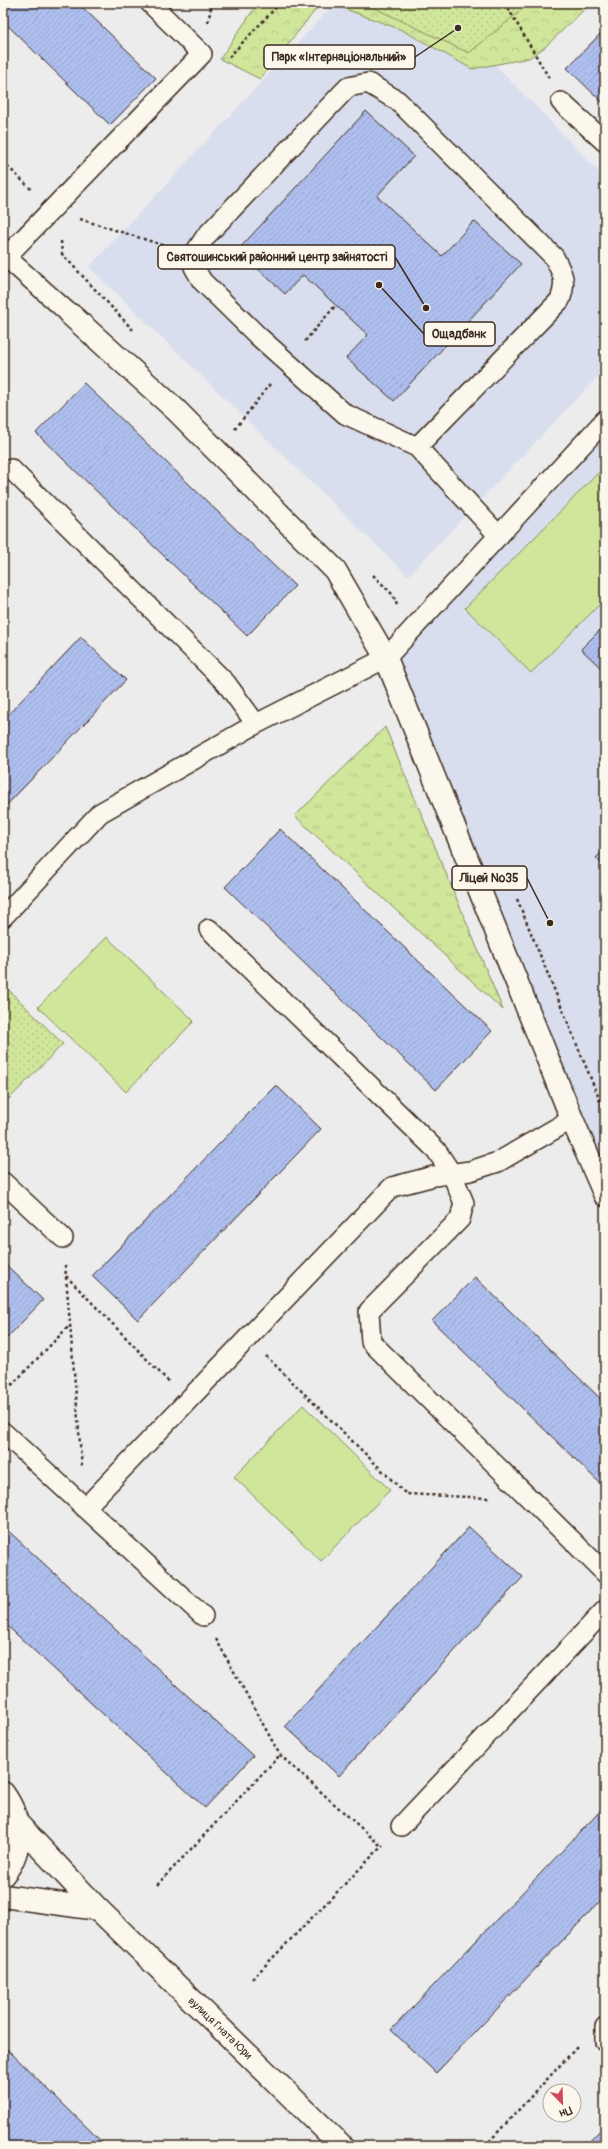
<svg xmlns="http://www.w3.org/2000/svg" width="608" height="2149" font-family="Pangolin,sans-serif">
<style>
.built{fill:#d9deee}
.grass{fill:url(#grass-tufts);stroke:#86885c}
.forest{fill:url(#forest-crowns);stroke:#86885c}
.park{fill:url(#park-dots);stroke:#86885c}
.pitch{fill:#d0e69b;stroke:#86885c}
.building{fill:url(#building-hatch);stroke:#3b2a1e}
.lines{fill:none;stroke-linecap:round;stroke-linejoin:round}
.lane-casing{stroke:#3b2a1e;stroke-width:22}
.street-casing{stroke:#3b2a1e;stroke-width:25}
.secondary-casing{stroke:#3b2a1e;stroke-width:25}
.path{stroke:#3b2a1e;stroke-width:2.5;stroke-dasharray:3 3;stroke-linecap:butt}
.lane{stroke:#fbf7ec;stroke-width:19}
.street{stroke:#fbf7ec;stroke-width:22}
.secondary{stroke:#fbf7ec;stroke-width:22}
.labels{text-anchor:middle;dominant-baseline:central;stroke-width:4;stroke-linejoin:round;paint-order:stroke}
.street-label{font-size:11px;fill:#3b2a1e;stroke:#fbf7ec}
.leader{fill:none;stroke:#3b2a1e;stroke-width:1.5}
.callout-dot{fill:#3b2a1e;stroke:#fbf7ec;stroke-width:1.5}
.callout{fill:#fbf7ec;stroke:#3b2a1e;stroke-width:1.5}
.callout-label{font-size:12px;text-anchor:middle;font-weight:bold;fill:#3b2a1e}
</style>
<defs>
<pattern id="grass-tufts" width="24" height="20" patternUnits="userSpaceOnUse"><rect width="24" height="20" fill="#d0e69b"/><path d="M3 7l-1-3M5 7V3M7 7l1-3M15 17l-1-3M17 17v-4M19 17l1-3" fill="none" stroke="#b4c585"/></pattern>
<pattern id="forest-crowns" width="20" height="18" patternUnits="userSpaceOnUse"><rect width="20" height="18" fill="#d0e69b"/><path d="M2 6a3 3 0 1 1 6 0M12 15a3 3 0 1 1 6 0" fill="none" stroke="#b4c585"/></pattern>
<pattern id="park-dots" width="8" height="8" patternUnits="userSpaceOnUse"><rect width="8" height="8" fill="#d0e69b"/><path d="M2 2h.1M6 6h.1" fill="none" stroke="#b4c585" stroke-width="1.8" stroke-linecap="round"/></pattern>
<pattern id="building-hatch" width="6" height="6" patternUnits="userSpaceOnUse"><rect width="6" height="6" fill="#aebfef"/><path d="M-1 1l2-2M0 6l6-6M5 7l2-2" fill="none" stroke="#97a4cc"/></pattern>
</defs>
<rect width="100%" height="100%" fill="#ececed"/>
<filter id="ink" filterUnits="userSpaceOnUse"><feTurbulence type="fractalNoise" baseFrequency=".025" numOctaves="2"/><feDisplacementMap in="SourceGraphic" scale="8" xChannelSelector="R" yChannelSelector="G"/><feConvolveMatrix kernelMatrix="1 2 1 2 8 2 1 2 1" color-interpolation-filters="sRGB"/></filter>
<g filter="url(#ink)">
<path class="built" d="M335,3H435L605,178V369L408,576L89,267Z
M605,420V1187L386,658Z"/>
<path class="grass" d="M385,727L503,1010L295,816Z"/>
<path class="forest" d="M258,3H321L260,79L220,59Z
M329,3H591L545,47L529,58L472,69L402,30Z"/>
<path class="park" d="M364,3H530L469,53Z
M8,989L63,1044L9,1099L3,1093V994Z"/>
<path class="pitch" d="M605,466V599L531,673L465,608Z
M107,937L194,1021L126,1092L38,1007Z
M303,1405L390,1490L321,1561L234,1477Z"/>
<path class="building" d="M3,3H78L156,78L110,125L3,21Z
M605,29V105L567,68Z
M366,111L414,156L377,196L442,256L474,221L521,264L394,401L346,358L368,335L303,275L285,294L238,250Z
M84,383L295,586L247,636L36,433Z
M605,625V672L581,649Z
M81,637L126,680L3,809V720Z
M280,829L492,1031L436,1090L225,887Z
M605,849V867L596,858Z
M276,1085L321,1129L138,1320L92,1276Z
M3,1262L43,1300L3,1342Z
M475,1277L605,1403V1488L432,1321Z
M3,1526L253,1756L205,1808L3,1622Z
M469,1527L523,1577L339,1776L285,1726Z
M605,1806V1896L436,2073L391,2030Z
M3,2045L106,2146H12L3,2138Z
M605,2125V2146H585Z"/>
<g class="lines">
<g class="lane-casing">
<path id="lane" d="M368,83L398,101L554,257C563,274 567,282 560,300L417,447L345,414L258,336L202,281L194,267V254L206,236L348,87Z
M561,102L605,142
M6,257L71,315
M3,260L202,54L150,3
M417,447L499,536
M11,469L226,683L256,724
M3,917L100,813L256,724L386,658L605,420
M209,929L436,1150L452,1174L464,1203L460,1219L369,1311L371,1342L605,1573
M3,1182L63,1238
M3,1432L203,1616
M85,1508L392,1187L434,1176L470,1171L498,1162L572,1119
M401,1826L605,1610
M605,2027V2042"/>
</g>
<g class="street-casing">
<path id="street" d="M71,315L176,410L335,570L386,658L572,1119L605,1195"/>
</g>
<g class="secondary-casing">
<path id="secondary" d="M3,1793C22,1819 24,1850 3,1875
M19,1825L98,1909L342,2146
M3,1896L98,1909"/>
</g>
<path class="path" d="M505,3L549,78
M208,22L212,3
M229,57L280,3
M3,162L33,191
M80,219L169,247
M61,241L62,254L133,330
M305,341L335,306
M235,429L270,384
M373,575L393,595L397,605
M517,899L605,1113
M65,1265L82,1467
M66,1276L169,1382
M266,1356L406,1494L489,1498
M3,1394L70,1325
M216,1639L280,1755L380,1845
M157,1885L280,1755
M252,1979L383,1845
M485,2146L578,2046"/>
<use href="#lane" class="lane"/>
<use href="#street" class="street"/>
<use href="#secondary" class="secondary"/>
</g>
</g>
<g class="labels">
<g class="street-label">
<text transform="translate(220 2028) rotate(44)">вулиця Гната Юри</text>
</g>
</g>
<path class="leader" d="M458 28L415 57M426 308L395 257M379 285L424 334M550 923L527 878"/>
<g class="callout-dot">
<circle cx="458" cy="28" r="4"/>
<circle cx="426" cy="308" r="4"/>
<circle cx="379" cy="285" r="4"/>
<circle cx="550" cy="923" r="4"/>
</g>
<g class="callout">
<rect x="264" y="45" width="151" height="24" rx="4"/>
<rect x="158" y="245" width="237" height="24" rx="4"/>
<rect x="424" y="322" width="71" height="24" rx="4"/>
<rect x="452" y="866" width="75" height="24" rx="4"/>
</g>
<g class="callout-label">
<text x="339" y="61">Парк «Інтернаціональний»</text>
<text x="277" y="261">Святошинський районний центр зайнятості</text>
<text x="459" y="338">Ощадбанк</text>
<text x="489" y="882">Ліцей №35</text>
</g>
<rect width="608" height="2149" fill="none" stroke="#fbf7ec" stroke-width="16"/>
<rect x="8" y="8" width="592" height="2133" fill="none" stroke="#3b2a1e" stroke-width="1.5" filter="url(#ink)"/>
<g transform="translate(562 2103) rotate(157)"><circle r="19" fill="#fbf7ec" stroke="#aea59a"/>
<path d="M0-3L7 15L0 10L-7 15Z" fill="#d1495b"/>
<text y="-6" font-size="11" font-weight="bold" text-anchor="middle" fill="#3b2a1e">Пн</text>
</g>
</svg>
